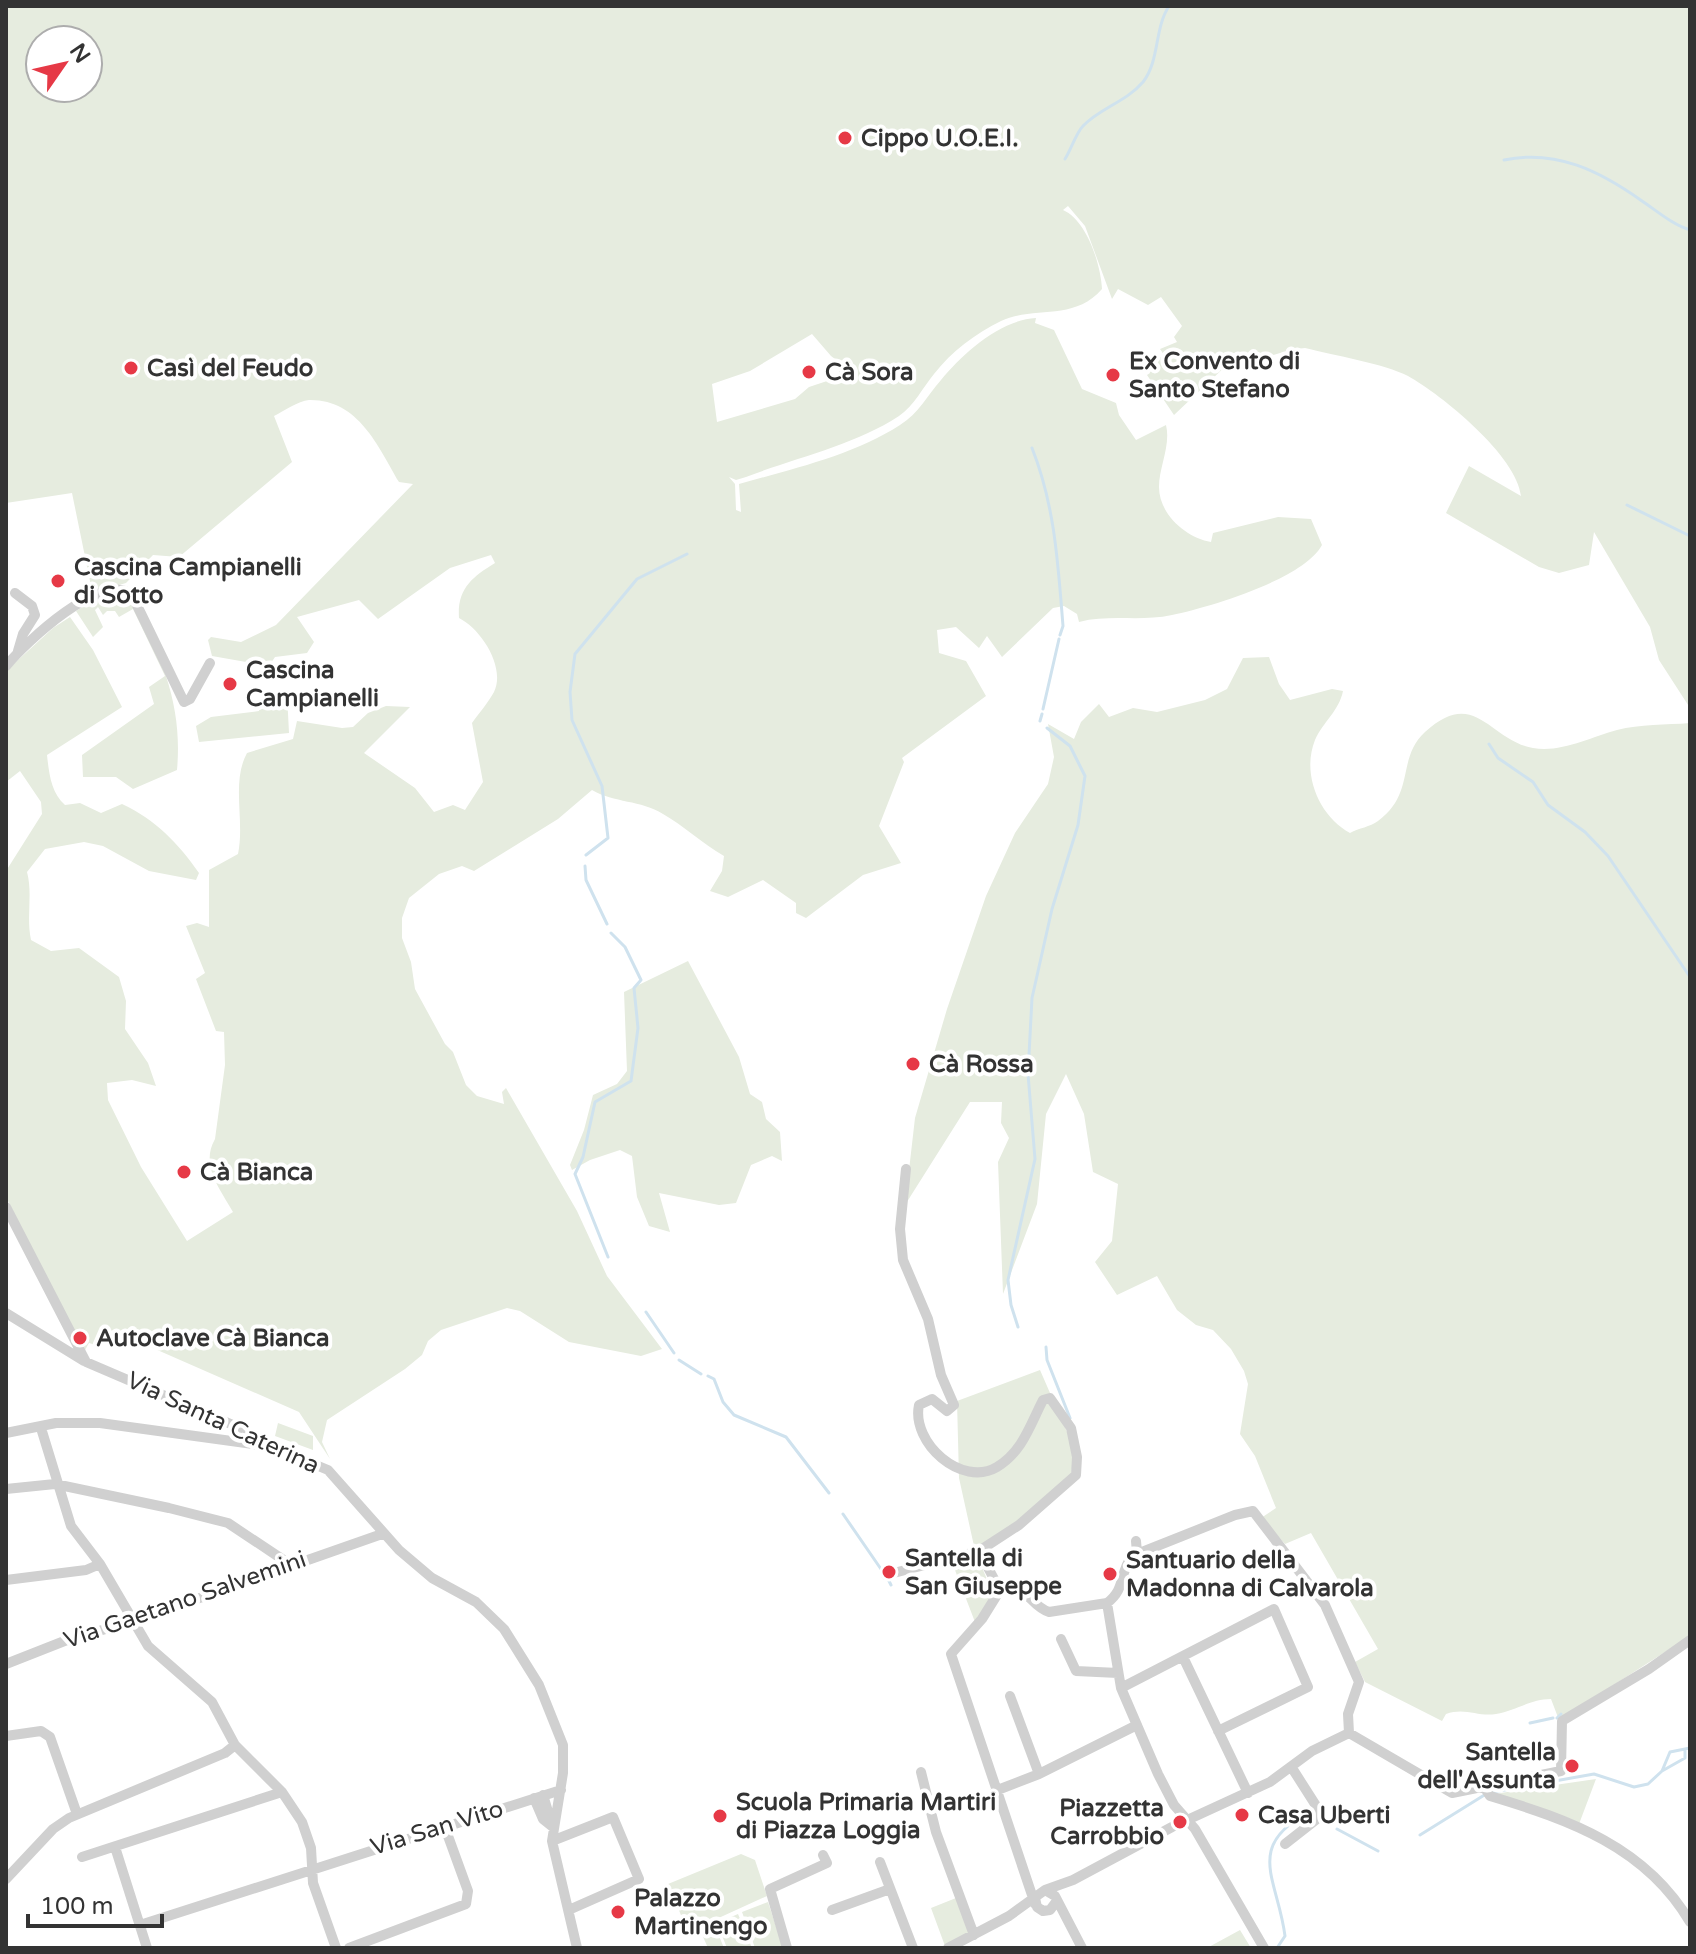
<svg xmlns="http://www.w3.org/2000/svg" width="1696" height="1954" font-family="'Varela Round',sans-serif">
<style>
.green{fill:#e6ecdf;fill-rule:evenodd}
.lines{fill:none;stroke-linecap:round;stroke-linejoin:round}
.stream{stroke:#cfe2ee;stroke-width:3}
.minor{stroke:#d0d0d0;stroke-width:10}
.poi-dot{fill:#e63946;stroke:#fff;stroke-width:3}
.labels{text-anchor:middle;dominant-baseline:central;stroke-width:8;stroke-linejoin:round;paint-order:stroke}
.poi-label{font-size:24px;font-weight:bold;fill:#333;stroke:#fff;text-anchor:start}
.street-label{font-size:24px;fill:#333;stroke:#fff}
</style>
<rect width="100%" height="100%" fill="#fff"/>
<path class="green" d="M6,6H1690V708L1659,660L1650,627L1594,532L1589,565L1559,573L1539,567L1446,513L1469,466L1521,496C1517,456 1442,395 1408,376C1385,364 1333,355 1305,348C1278,350 1257,365 1229,363L1174,415L1147,375L1150,373L1147,364L1164,355L1160,349L1177,342L1174,337L1182,326L1161,297L1148,305L1118,289L1112,299L1085,226L1068,206L1063,210C1088,221 1101,267 1102,289C1073,322 1036,305 1001,321C975,334 952,351 934,374C923,387 914,406 899,416C855,445 795,458 746,477L736,480L729,477L735,484L736,510L741,512L739,484C792,469 854,455 900,425C919,413 927,396 941,380C963,353 1000,320 1036,318L1035,323L1054,330L1082,389L1116,403L1119,415L1136,440L1166,425C1171,445 1159,467 1159,487C1159,515 1187,538 1211,542L1213,533L1278,517L1311,519L1322,545C1304,579 1210,607 1172,615C1140,622 1110,614 1079,622L1077,614L1064,606L1053,608L1002,657L987,636L979,648L956,627L937,630L939,653L966,661L986,696L902,758L904,762L879,826L901,863L863,875L806,918L796,913V903L763,880L728,897L710,891L722,871L724,856C702,843 684,826 663,814C641,800 614,803 592,790L558,819L474,871L462,866L439,874L409,898L402,918V938L411,962L415,989L445,1044L453,1052L466,1085L477,1096L504,1104L502,1092L506,1088L577,1211L607,1276L662,1349L641,1356L569,1342L520,1311L507,1308L441,1330L428,1341L422,1355L405,1369L327,1420L322,1442L330,1459L299,1412L114,1331L106,1333L99,1346L89,1343L85,1350L79,1343L83,1340L80,1334L76,1336L6,1197V871L42,814L41,802L20,771L6,782V671L53,628L70,617L93,650L122,707L47,755C49,773 51,793 65,805L80,803L101,813L122,804C156,820 178,843 199,873L196,880L149,871L103,846L84,842L45,849L27,872C33,894 26,916 31,940L51,951L79,948L119,977L126,1001L125,1029L148,1063L156,1086L132,1080L107,1083L108,1100L141,1167L187,1241L233,1212C220,1189 200,1165 215,1139L225,1065L224,1032L216,1031L196,979L205,973L186,926L197,923L209,927V870L238,854C245,821 231,782 247,753L293,739L297,721L342,728L353,727L368,713L386,706L410,707L364,753L415,788L434,812L453,805L465,810L483,782L472,723C479,713 488,703 494,692C506,667 481,629 459,618C457,589 472,577 495,563L491,555L450,568L378,619L359,600L297,617L314,642L307,653L275,657L269,666L212,656L208,640L211,637L241,642L276,625L413,484L399,482C378,446 358,399 309,400C298,401 284,411 274,416L292,462L179,557L153,555L126,583L88,594L90,581L72,493L6,503ZM40,40H88V88H40ZM812,334L831,356L843,365L836,378L809,387L795,399L717,422L712,384L750,371Z
M107,592L130,597L166,676C176,707 180,736 177,770L133,789L116,777H83L82,755L154,704L149,687L165,676L133,609L119,617L115,611H107L103,615L98,607L95,610L103,627L93,637L76,611Z
M1269,657L1279,684L1290,700L1332,689L1343,691C1339,711 1323,722 1315,740C1301,775 1320,817 1350,833C1359,828 1370,827 1378,821C1416,793 1396,759 1425,732C1475,686 1489,740 1533,748C1561,753 1591,737 1617,730C1640,724 1666,725 1690,723V1636L1559,1720L1551,1699C1530,1699 1516,1711 1496,1714C1478,1717 1465,1707 1446,1714L1442,1721L1365,1682L1355,1662L1378,1649L1311,1533L1285,1544L1261,1518L1276,1508L1255,1456L1240,1434L1248,1384L1244,1371L1231,1349L1213,1330L1196,1325L1177,1310L1157,1276L1117,1295L1095,1262L1112,1241L1118,1184L1093,1172L1084,1114L1066,1074L1046,1114L1037,1204L1003,1294L998,1162L1009,1138L1001,1123L1002,1102H970L905,1205L915,1118L947,1009L986,896L1015,833L1048,784L1054,757L1048,724L1074,739L1081,722L1099,704L1109,717L1133,708L1157,712L1205,700L1227,689L1243,658Z
M269,694H287L289,733L199,742L196,726L211,717L259,711L261,697Z
M688,961L739,1057L750,1094L762,1102L766,1119L780,1132L782,1161L772,1156L751,1165L736,1203L719,1205L659,1193L670,1232L649,1226L637,1197L632,1156L620,1150L590,1160L572,1170L570,1165L584,1130L593,1095L617,1084L627,1071L624,992Z
M1040,1370L1074,1448L1071,1477L985,1548L974,1546L959,1478L957,1401Z
M278,1423L313,1436V1450L275,1436Z
M978,1558L994,1596L975,1622L953,1565Z
M1596,1779L1579,1824L1494,1794Z
M741,1854L755,1860L767,1896L688,1932L668,1884Z
M956,1898L969,1933L945,1946L931,1908Z
M768,1902L783,1948H755L742,1912Z
M738,1914L752,1948H727L717,1923Z
M714,1924L724,1948H708L700,1930Z
M1240,1930L1251,1948H1207Z"/>
<g class="lines">
<path class="stream" d="M1065,159C1071,150 1076,133 1083,126C1100,108 1126,102 1143,82C1160,60 1154,29 1169,6
M1504,160C1556,149 1600,171 1642,201C1657,211 1673,225 1690,230
M1032,448C1055,506 1058,564 1063,626L1060,635
M1627,505L1690,536
M1043,709L1059,639
M1040,721L1042,714
M1489,744L1498,758L1533,782L1548,805L1585,832L1608,856L1690,977
M586,855L608,838L602,786L572,720L570,692L575,654L637,579L687,554
M585,866L586,880L607,924
M608,1257L575,1174L583,1157L595,1102L631,1081L638,1028L634,988L641,980L625,947L611,933
M646,1312L674,1353
M1018,1327L1011,1305L1008,1280L1035,1159L1028,1074L1032,998L1052,909L1078,825L1085,776L1070,746L1047,728
M1046,1347L1047,1360L1070,1418
M679,1360L701,1374
M708,1376L714,1379L723,1402L734,1415L786,1437L829,1493
M843,1514L883,1572
M889,1581L891,1585
M1557,1718L1561,1714
M1530,1723L1553,1718
M1662,1771L1685,1758V1749
M1493,1792L1594,1774L1634,1787L1648,1784L1662,1771L1670,1752L1690,1748
M1337,1829L1378,1851
M1420,1835L1486,1794
M1277,1948L1285,1936C1278,1879 1243,1846 1311,1811L1316,1813"/>
<path class="minor" d="M15,593L32,606L35,615L23,634L18,651
M6,666C25,643 103,569 132,595L184,702L190,699L210,663
M6,1207L86,1362L240,1428L270,1446L328,1470L399,1550L432,1578L476,1602L504,1629L539,1685L563,1745V1773L552,1841L577,1948
M6,1313L84,1361
M41,1428L71,1526L100,1564L148,1646L212,1702L235,1745L282,1792L302,1822L311,1848L313,1883L336,1948
M6,1433L56,1423H100L268,1446
M6,1489L55,1484L169,1508L228,1523L282,1559L285,1565
M1136,1541L1137,1553
M979,1551L1000,1590L982,1619L951,1654L1035,1904
M886,1575L979,1551L1019,1525L1076,1475L1077,1457L1071,1428L1050,1398L1043,1400C1030,1425 1023,1451 997,1467C962,1488 911,1443 919,1405L932,1399L947,1411L954,1405L941,1375L928,1319L903,1260L900,1229L906,1169
M6,1580L86,1570L100,1564
M1000,1590C1026,1580 1029,1606 1049,1612L1107,1603
M1061,1639L1076,1671L1118,1673
M1183,1657L1248,1793
M6,1664L67,1640L134,1621L382,1534
M1121,1688L1274,1609L1308,1687L1218,1731
M1010,1696L1039,1774
M6,1736L41,1731L50,1737L77,1814
M921,1772L936,1832L974,1935
M1484,1787L1490,1796C1570,1820 1646,1847 1690,1922
M995,1791L1039,1774L1137,1725
M543,1795L552,1825
M534,1798L543,1819L553,1827
M552,1841L613,1817L639,1879L571,1909
M1285,1844L1322,1815L1292,1768
M115,1847L147,1948
M82,1857L282,1792
M880,1862L913,1948
M6,1879L53,1829L69,1818L225,1753L235,1745
M1045,1890L1073,1880L1172,1827L1270,1782L1312,1751L1349,1733L1452,1793L1561,1771L1562,1721L1649,1669L1690,1640
M1035,1898L1037,1907L1043,1911L1050,1910L1056,1902
M832,1910L890,1889
M140,1925L561,1790
M349,1948L466,1904L468,1891L444,1825
M787,1948L770,1889L827,1863L823,1855
M948,1948L1009,1916L1045,1890L1055,1896L1082,1948
M1264,1948L1195,1829L1174,1805L1158,1774L1121,1688L1107,1603C1126,1589 1119,1573 1132,1556L1235,1515L1253,1511L1325,1605L1359,1682L1348,1714L1349,1733"/>
</g>
<g class="poi-dot">
<circle cx="845" cy="138" r="8"/>
<circle cx="131" cy="368" r="8"/>
<circle cx="809" cy="372" r="8"/>
<circle cx="1113" cy="375" r="8"/>
<circle cx="58" cy="581" r="8"/>
<circle cx="230" cy="684" r="8"/>
<circle cx="913" cy="1064" r="8"/>
<circle cx="184" cy="1172" r="8"/>
<circle cx="80" cy="1338" r="8"/>
<circle cx="889" cy="1572" r="8"/>
<circle cx="1110" cy="1574" r="8"/>
<circle cx="1572" cy="1766" r="8"/>
<circle cx="1242" cy="1815" r="8"/>
<circle cx="720" cy="1816" r="8"/>
<circle cx="1180" cy="1822" r="8"/>
<circle cx="618" cy="1912" r="8"/>
</g>
<g class="labels">
<g class="poi-label">
<text x="861" y="138">Cippo U.O.E.I.</text>
<text x="1129" y="361">Ex Convento di<tspan x="1129" dy="28">Santo Stefano</tspan></text>
<text x="147" y="368">Casì del Feudo</text>
<text x="825" y="372">Cà Sora</text>
<text x="74" y="567">Cascina Campianelli<tspan x="74" dy="28">di Sotto</tspan></text>
<text x="246" y="670">Cascina<tspan x="246" dy="28">Campianelli</tspan></text>
<text x="929" y="1064">Cà Rossa</text>
<text x="200" y="1172">Cà Bianca</text>
<text x="96" y="1338">Autoclave Cà Bianca</text>
<text x="905" y="1558">Santella di<tspan x="905" dy="28">San Giuseppe</tspan></text>
<text x="1126" y="1560">Santuario della<tspan x="1126" dy="28">Madonna di Calvarola</tspan></text>
<text x="1556" y="1752" text-anchor="end">Santella<tspan x="1556" dy="28">dell'Assunta</tspan></text>
<text x="736" y="1802">Scuola Primaria Martiri<tspan x="736" dy="28">di Piazza Loggia</tspan></text>
<text x="1164" y="1808" text-anchor="end">Piazzetta<tspan x="1164" dy="28">Carrobbio</tspan></text>
<text x="1258" y="1815">Casa Uberti</text>
<text x="634" y="1898">Palazzo<tspan x="634" dy="28">Martinengo</tspan></text>
</g>
<g class="street-label">
<text transform="translate(223 1423) rotate(25)">Via Santa Caterina</text>
<text transform="translate(185 1600) rotate(-19)">Via Gaetano Salvemini</text>
<text transform="translate(437 1828) rotate(-17)">Via San Vito</text>
</g>
</g>
<rect width="1696" height="1954" fill="none" stroke="#333333" stroke-width="16"/>
<g transform="translate(64 64) rotate(56)"><circle r="38" fill="#ffffff" stroke="#adadad" stroke-width="2"/>
<path d="M0-6L14 30L0 20L-14 30Z" fill="#e63946"/>
<text y="-12" font-size="22" font-weight="bold" text-anchor="middle" fill="#333333">N</text>
</g>
<path d="M28 1914v12h134v-12" fill="none" stroke="#333333" stroke-width="4"/>
<text x="40" y="1914" font-size="24" fill="#333333" stroke="#ffffff" stroke-width="6" paint-order="stroke">100 m</text>
</svg>
